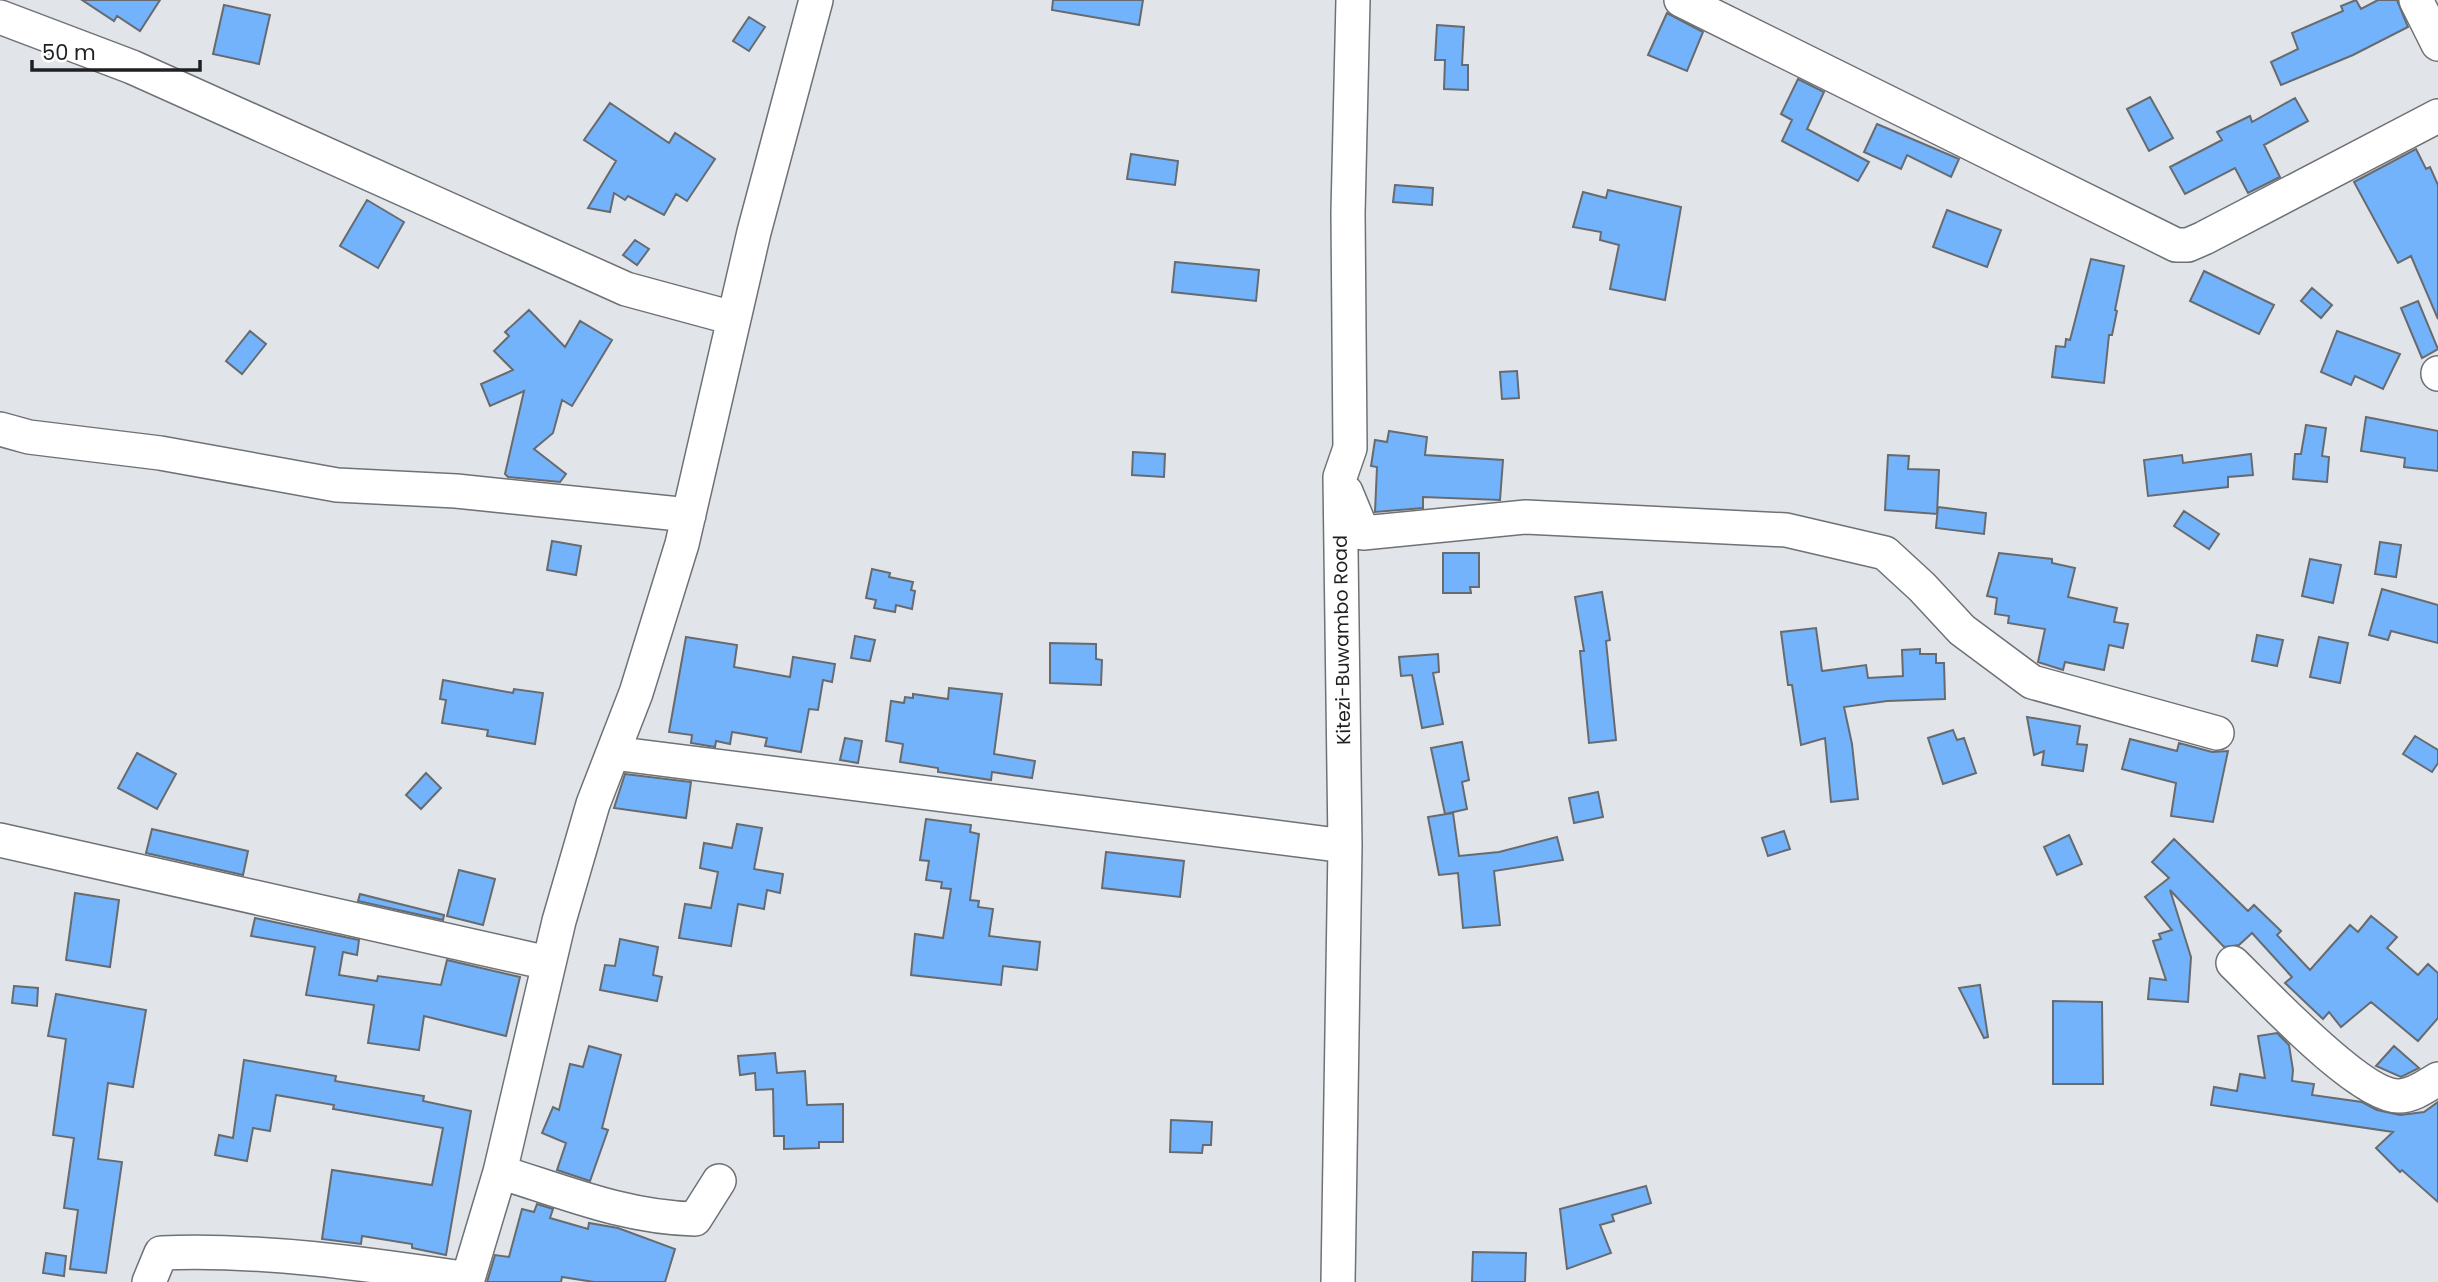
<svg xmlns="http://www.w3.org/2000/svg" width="2438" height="1282" font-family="Poppins,sans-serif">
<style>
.building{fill:#73b3fb;stroke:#676b6f;stroke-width:2}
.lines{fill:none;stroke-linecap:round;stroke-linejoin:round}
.minor-casing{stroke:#6e7176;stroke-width:36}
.minor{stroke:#fff;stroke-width:33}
.labels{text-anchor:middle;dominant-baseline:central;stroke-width:5;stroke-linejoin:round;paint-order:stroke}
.street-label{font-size:19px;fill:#1e2022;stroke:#fff}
</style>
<rect width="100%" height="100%" fill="#e1e5ea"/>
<path class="building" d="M82,0H160L140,31L117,16L114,21Z
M1053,0H1143L1139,25L1052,10Z
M2356,0L2361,9L2378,0H2397L2408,27L2353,55L2281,85L2271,62L2298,49L2292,33L2343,11L2341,6Z
M224,5L270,15L259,64L213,54Z
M1667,13L1703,32L1687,71L1648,55Z
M749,17L765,27L749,51L733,41Z
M1437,25L1464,27L1462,65H1468V90L1444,89L1445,60H1435Z
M1798,79L1824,92L1807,129L1869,162L1858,181L1782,141L1792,120L1781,114Z
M2150,97L2173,138L2149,151L2127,109Z
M2295,98L2308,121L2264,145L2280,177L2248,193L2235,168L2185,194L2170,167L2222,140L2217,132L2250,116L2252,122Z
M610,103L669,143L675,133L715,159L687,201L676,194L664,215L628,196L625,200L614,193L610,212L588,208L616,161L584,140Z
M1877,124L1959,159L1951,177L1907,155L1901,169L1864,152Z
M2416,149L2426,169L2430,167L2438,185V319L2411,256L2398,263L2354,182Z
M1131,154L1178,161L1175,185L1127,179Z
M1395,185L1433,188L1432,205L1393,202Z
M1608,190L1681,207L1665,300L1610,289L1619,245L1600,240L1601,232L1573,227L1583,192L1606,198Z
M367,200L404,222L378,268L340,246Z
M1947,210L2001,230L1987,267L1933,247Z
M635,240L649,249L637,265L623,255Z
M2091,259L2124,266L2115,310L2117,311L2112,335H2109L2104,383L2052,377L2056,346L2065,347L2066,339L2070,340Z
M1175,262L1259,270L1256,301L1172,292Z
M2204,271L2274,305L2259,334L2190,301Z
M2312,288L2332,305L2321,318L2301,301Z
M2418,301L2438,349L2422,358L2401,308Z
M529,310L565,347L580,321L612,340L572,406L562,400L553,433L534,449L566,474L560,482L508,477L505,474L524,391L490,406L481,384L513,370L494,351L509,336L505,332Z
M250,331L266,344L242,374L226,361Z
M2337,331L2400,354L2383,389L2355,376L2351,385L2321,372Z
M1517,371L1519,398L1502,399L1500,372Z
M2366,417L2438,431V471L2404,467L2405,458L2361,451Z
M2306,425L2326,428L2322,456L2329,457L2327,482L2293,479L2295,454H2301Z
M1389,431L1427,437L1425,455L1503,460L1500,500L1423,497V508L1375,512L1377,467L1371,466L1375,440L1387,442Z
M1133,452L1165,454L1164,477L1132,475Z
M2251,454L2253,475L2228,477V487L2148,496L2144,460L2182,455L2183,463Z
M1888,455L1909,456L1908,469L1939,470L1937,514L1885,510Z
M1938,507L1986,513L1984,534L1936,528Z
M2184,511L2219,534L2209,549L2174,526Z
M552,541L581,546L576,575L547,570Z
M2380,542L2401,545L2396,577L2375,574Z
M1443,553H1479V587H1470L1471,593H1443Z
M1999,553L2052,559V563L2075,568L2068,597L2117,608L2114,622L2128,624L2123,648L2109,645L2104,670L2065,662L2063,670L2038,662L2045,629L2008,623L2009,616L1995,614L1997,598L1987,596Z
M2310,559L2341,565L2333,603L2302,596Z
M872,569L890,573L889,577L913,582L911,590L915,591L912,609L896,605L895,612L874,608L876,600L866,598Z
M2382,589L2438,605V643L2391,631L2388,640L2369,635Z
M1602,592L1610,640L1606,641L1616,740L1589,743L1580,651H1584L1575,597Z
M1816,628L1822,671L1866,665L1868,678L1903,676L1902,650L1920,649V654H1936V663H1944L1945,699L1887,701L1844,707L1852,744L1858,799L1831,802L1825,738L1801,745L1792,685H1788L1781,632Z
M2257,635L2283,640L2277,666L2252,661Z
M855,636L875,640L870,661L851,658Z
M686,637L737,645L734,667L790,677L793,657L835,664L832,682L823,680L818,710L809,709L801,752L765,746L767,738L732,732L730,744L716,741L715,747L691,743L692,735L669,732Z
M2319,637L2348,643L2340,683L2310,677Z
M1050,643L1096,644V659L1102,660L1101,685L1050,683Z
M1438,654L1439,672L1433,673L1443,724L1422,728L1412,675L1401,676L1399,657Z
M443,680L513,693L514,689L543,693L535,744L487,736L488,730L442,723L446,700L440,699Z
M949,688L1002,694L994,754L1035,761L1032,778L992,772L991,780L938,772V768L900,762L903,744L886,741L891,701L904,703L905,697L913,698V694L948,699Z
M2027,717L2080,726L2077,744L2087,745L2083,771L2042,765L2044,751L2034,755Z
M1953,730L1957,740L1964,738L1976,773L1943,784L1928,738Z
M2415,736L2438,750V763L2432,772L2403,754Z
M845,738L862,741L858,763L840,760Z
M2130,739L2177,751L2179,743L2212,752L2228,751L2213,822L2171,816L2176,783L2122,769Z
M1462,742L1469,780L1462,782L1467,809L1445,814L1431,748Z
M137,753L176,774L157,809L118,788Z
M426,773L441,788L421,809L406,795Z
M625,774L691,782L686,818L614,808Z
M1598,792L1603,817L1574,823L1569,798Z
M1453,813L1459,856L1499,852L1557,837L1563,860L1494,871L1500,925L1463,928L1458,873L1439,875L1428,817Z
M926,819L971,825L970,832L979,834L970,900L979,901L978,907L993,909L989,936L1040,942L1037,970L1003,966L1001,985L911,975L915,934L943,938L951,889L941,888L942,882L926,880L929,861L920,860Z
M737,824L762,828L754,869L783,874L780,893L767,890L764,909L738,904L731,946L679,938L685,904L711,908L718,872L700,868L704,843L732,848Z
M152,829L248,851L243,875L146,853Z
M1784,831L1790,849L1768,856L1762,838Z
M2069,835L2082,864L2057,875L2044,847Z
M2174,839L2248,911L2254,905L2281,931L2277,935L2310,970L2350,925L2358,932L2371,916L2397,937L2387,948L2418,975L2428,964L2438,973V1018L2418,1041L2371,1002L2341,1027L2329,1012L2323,1019L2285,983L2292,977L2252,933L2239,945L2224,947L2170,890L2191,957L2188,1002L2148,999L2150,978L2166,980L2153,941L2161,939L2159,934L2172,930L2145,897L2169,878L2152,862Z
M1106,852L1184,861L1180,897L1102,888Z
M459,870L495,879L483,925L447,916Z
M75,893L119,900L110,967L66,960Z
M360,894L444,915L443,920L358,901Z
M255,918L359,940L357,955L343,952L339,975L377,981L378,976L441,985L447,960L520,977L506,1036L424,1016L419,1050L368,1043L374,1005L306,995L315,947L251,936Z
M620,939L658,947L653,975L662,977L657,1001L600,990L605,965L615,966Z
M1980,985L1988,1037L1984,1038L1959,988Z
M14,986L38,988L37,1006L12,1003Z
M56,994L146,1010L133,1087L108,1083L98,1159L122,1162L106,1273L70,1269L78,1210L64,1208L74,1138L53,1135L66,1039L48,1036Z
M2053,1001L2102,1002L2103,1084H2053Z
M2277,1033L2289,1045L2293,1070L2292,1081L2314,1084L2312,1095L2362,1102L2377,1110L2400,1115L2424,1112L2438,1102V1202L2402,1170L2400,1172L2376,1148L2393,1132L2211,1105L2214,1087L2237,1091L2240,1074L2265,1078L2258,1036Z
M589,1046L621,1055L602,1128L608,1130L590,1181L557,1170L566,1143L542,1133L553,1107L559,1110L570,1064L583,1067Z
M2394,1046L2419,1068L2401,1077L2376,1066Z
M775,1053L777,1073L805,1071L807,1105L843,1104V1142H819V1148L784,1149V1136H774L773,1089L756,1090L755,1073L740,1075L738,1056Z
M244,1060L336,1076L335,1081L424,1096L423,1101L471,1111L446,1255L412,1248V1244L362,1236L361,1244L322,1239L332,1170L432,1185L443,1128L333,1109L334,1105L276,1095L270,1131L253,1128L247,1161L215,1155L219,1135L233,1138Z
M1171,1120L1212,1122L1211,1145H1203L1202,1153L1170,1152Z
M1646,1186L1651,1203L1612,1215L1614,1221L1600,1225L1611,1253L1567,1269L1560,1209Z
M537,1204L553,1209L550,1218L588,1229L589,1223L618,1228L675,1249L665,1282H594L562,1277L561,1282H487L495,1255L509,1257L522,1209L534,1212Z
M1473,1252L1526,1253L1525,1282H1472Z
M46,1253L66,1256L64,1276L43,1273Z"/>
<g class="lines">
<g class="minor-casing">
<path id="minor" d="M1681,0L2176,245H2188L2204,238L2438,116
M2416,0L2438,44
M0,17L132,67L626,289L733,318
M2438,373V374
M0,429L29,437L160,453L337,485L456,491L689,515
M1346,492L1363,533L1526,517L1786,530L1885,553L1922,587L1962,630L2032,682L2217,733
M613,753L1345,846
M0,840L548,963
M2233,963C2263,992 2360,1097 2399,1096C2413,1096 2426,1086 2438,1079
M500,1172C564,1192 627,1218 695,1219L719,1181
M149,1282L161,1253C265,1249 366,1264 468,1279
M467,1282L500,1172L559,921L593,804L636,693L682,544L754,232L816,0
M1338,1282L1345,846L1340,477L1350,448L1348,213L1353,0"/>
</g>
<use href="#minor" class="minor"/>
</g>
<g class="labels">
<g class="street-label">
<text transform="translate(1342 640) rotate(-91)">Kitezi-Buwambo Road</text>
</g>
</g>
<path d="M32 60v10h168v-10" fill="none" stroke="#1e2022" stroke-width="3.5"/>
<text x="42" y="60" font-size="21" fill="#1e2022" stroke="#ffffff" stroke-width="5" paint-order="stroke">50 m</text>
</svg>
